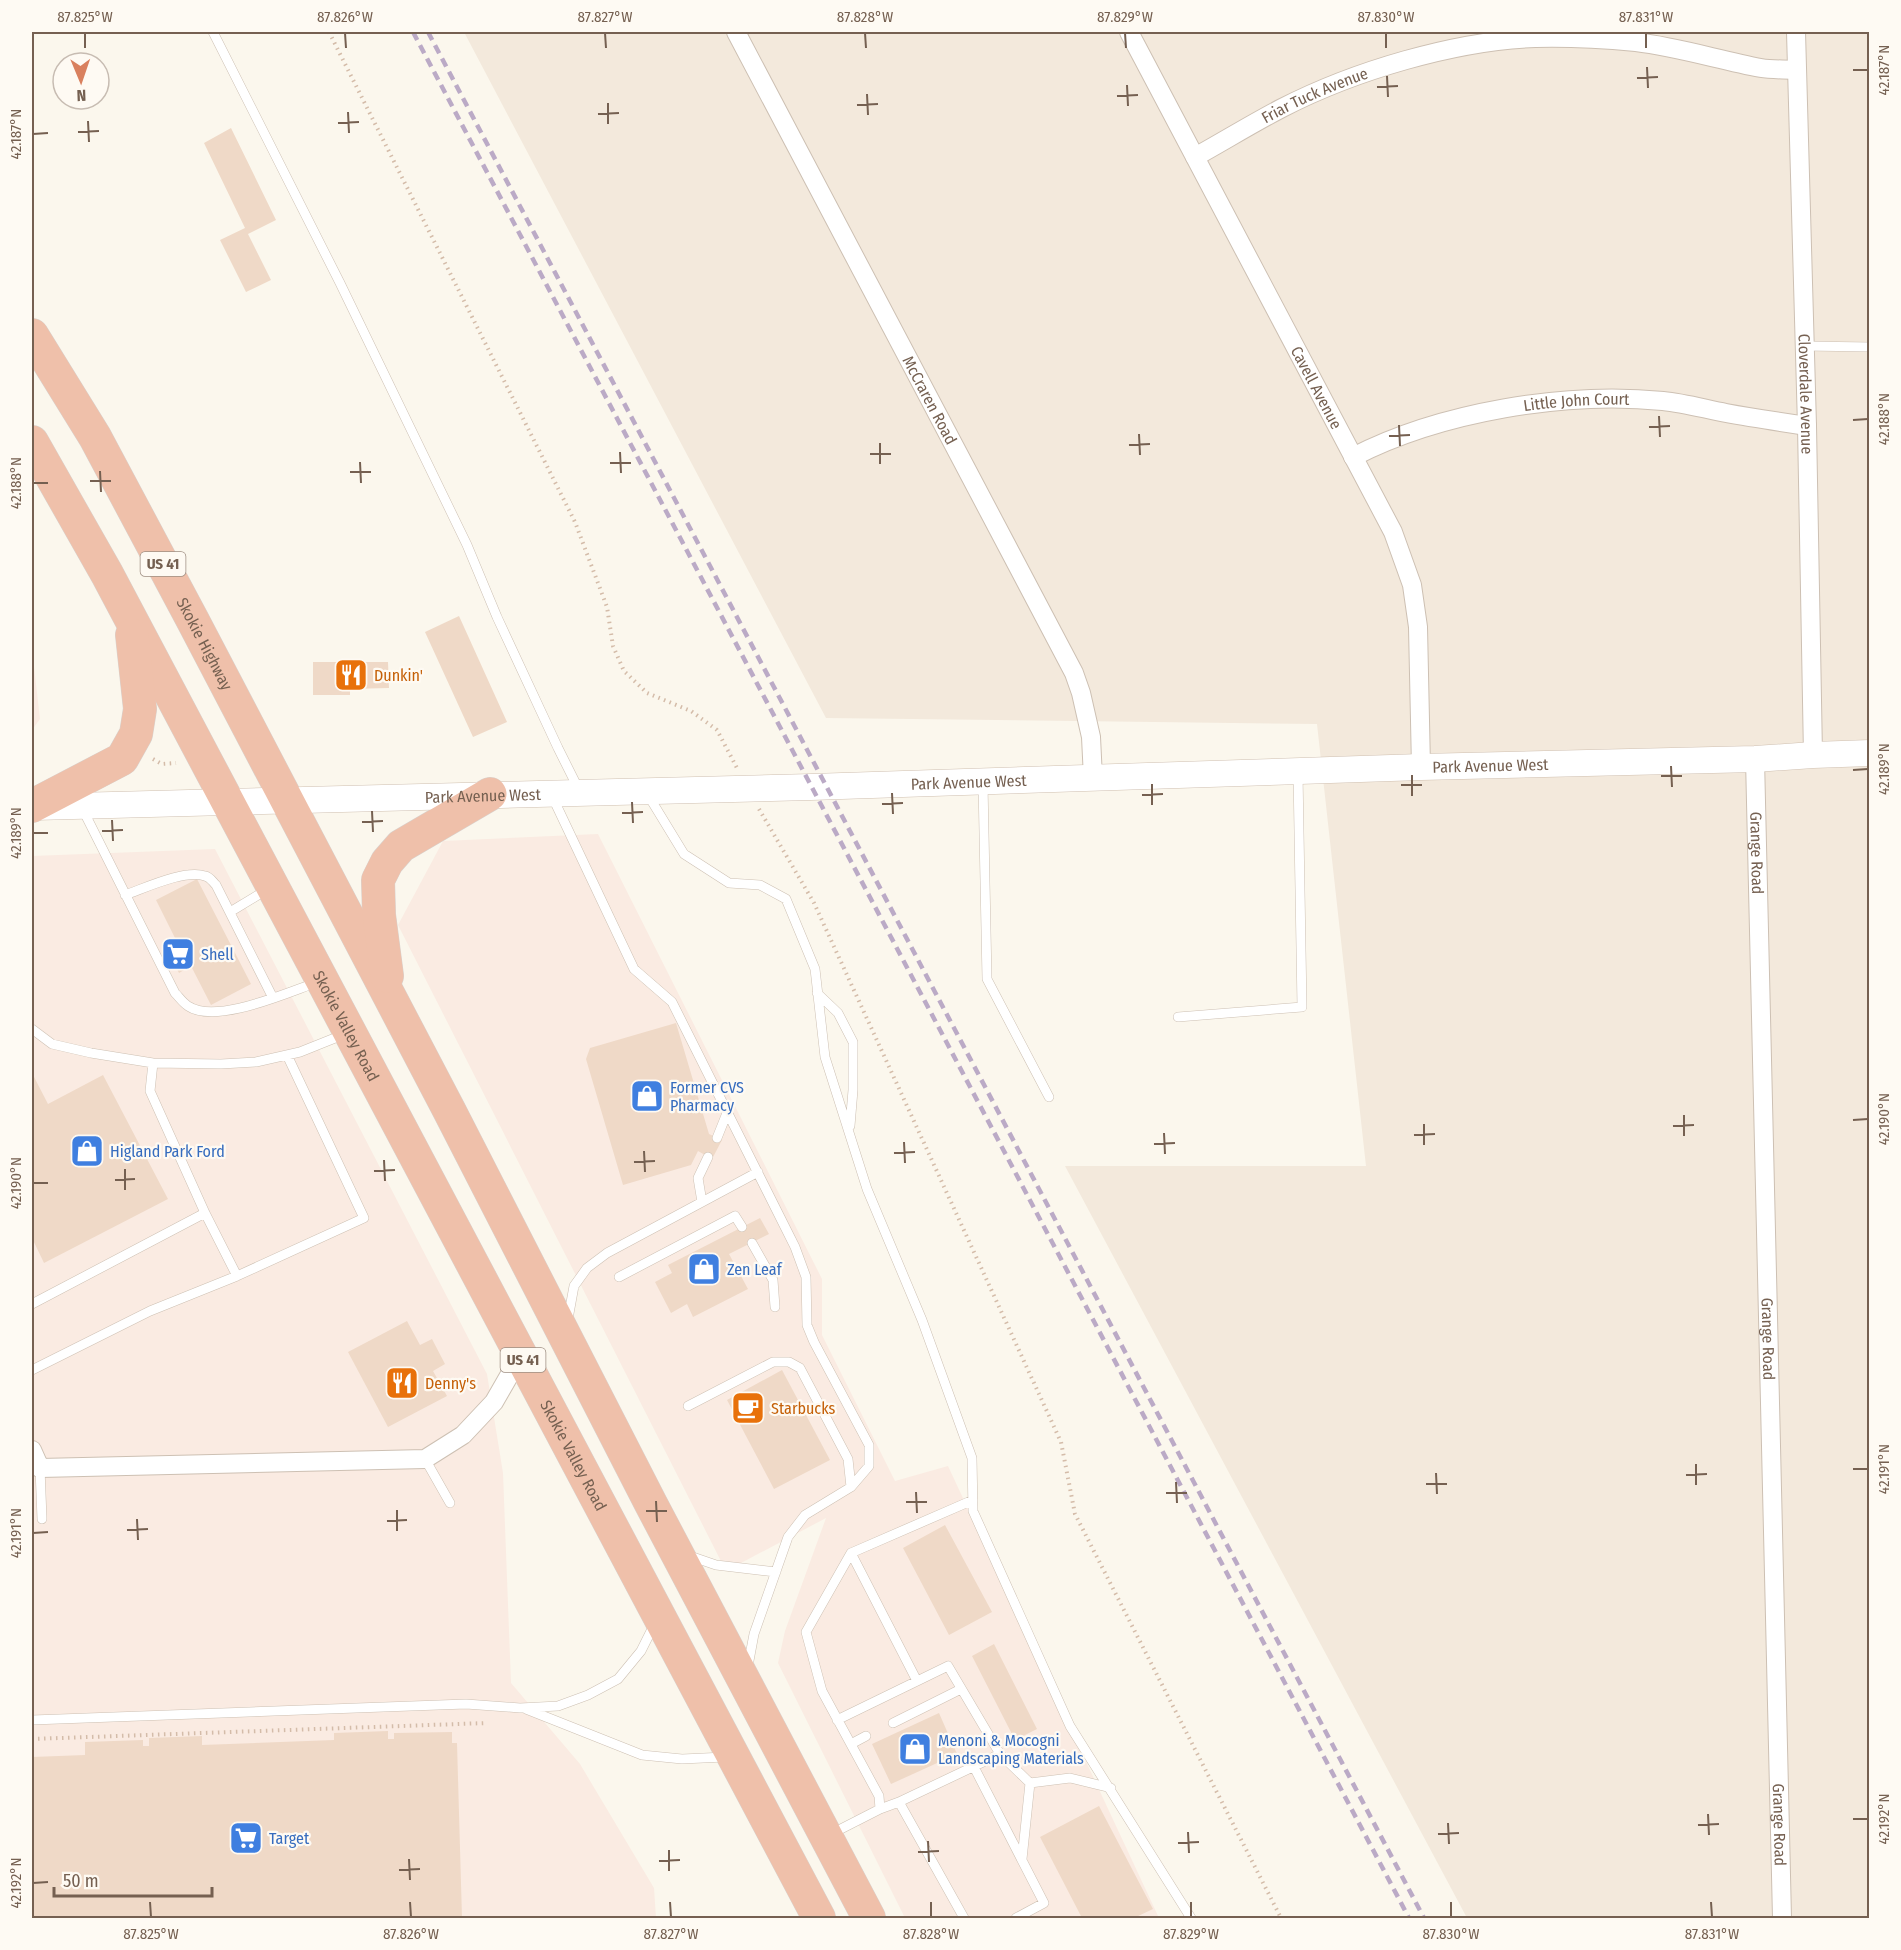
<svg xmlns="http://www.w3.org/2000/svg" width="1901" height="1950" font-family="'Fira Sans Condensed',sans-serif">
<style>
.residential{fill:#f3e9dc}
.commercial{fill:#faebe2}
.building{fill:#efd9c7}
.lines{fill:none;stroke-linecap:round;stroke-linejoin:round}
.lane-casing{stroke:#cdc0b3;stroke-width:10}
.street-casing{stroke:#cdc0b3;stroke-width:20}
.secondary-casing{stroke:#d0c0b1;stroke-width:27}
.highway-casing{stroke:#d8d2ce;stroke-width:34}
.path{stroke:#d4bca9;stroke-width:4;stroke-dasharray:1.5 4.5;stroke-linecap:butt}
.lane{stroke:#fff;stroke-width:9}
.street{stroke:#fff;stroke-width:18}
.secondary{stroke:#fff;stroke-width:26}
.highway{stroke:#efc0aa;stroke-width:33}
.rail{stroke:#bbaac6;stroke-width:4.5;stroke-dasharray:9 6;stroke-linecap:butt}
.ticks{fill:none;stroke:#756051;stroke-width:2}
.labels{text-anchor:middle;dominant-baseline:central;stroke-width:4.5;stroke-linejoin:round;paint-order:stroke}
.shield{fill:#fefaf3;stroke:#9e8e82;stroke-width:1.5}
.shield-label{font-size:15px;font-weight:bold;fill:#756051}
.street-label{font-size:16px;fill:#756051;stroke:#fefaf3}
.food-label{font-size:16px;fill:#c56008;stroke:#fefaf3;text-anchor:start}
.shop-label{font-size:16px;fill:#366cbe;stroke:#fefaf3;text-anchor:start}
.neatline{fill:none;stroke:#756051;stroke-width:2}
.ticks-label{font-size:15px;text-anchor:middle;fill:#756051}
</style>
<rect width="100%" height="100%" fill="#fbf7ed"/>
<path class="residential" d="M464,32H1869V1918H1467L1065,1166H1366L1317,724L826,718Z"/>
<path class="commercial" d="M32,649L40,719L32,730Z
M598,834L822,1279V1335L895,1481L948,1466L1159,1918H905L778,1663L785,1631L826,1518L726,1571L398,925L443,841Z
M215,849L487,1374L503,1473L511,1683L580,1764L654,1888L656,1918H32V856Z"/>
<path class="building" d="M231,128L276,220L248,234L271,280L246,292L220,240L245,228L204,143Z
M459,616L507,722L473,737L425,632Z
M313,662H388L389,688L350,689V695H313Z
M197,879L251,984L211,1005L191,966L179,973L165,945L176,940L156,900Z
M676,1023L709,1134L722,1140L712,1159L698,1151L691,1165L623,1185L586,1059L590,1048Z
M32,1073L48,1104L103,1075L168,1199L44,1263L32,1238Z
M760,1218L769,1234L729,1254L748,1289L693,1317L687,1304L671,1313L655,1282L672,1273L668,1265Z
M407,1321L420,1345L432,1339L445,1364L433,1371L447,1396L388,1427L348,1352Z
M782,1370L830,1460L774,1489L727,1400Z
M945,1525L992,1612L949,1635L903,1548Z
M994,1644L1037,1729L1015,1740L972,1656Z
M939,1713L957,1754L891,1784L872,1744Z
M388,1731V1739H394V1733L452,1732V1743H457L462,1918H32V1757L85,1755V1742L143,1740V1746H149V1738L202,1736V1745L334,1740V1733Z
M1099,1806L1153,1909L1134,1918H1082L1040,1837Z"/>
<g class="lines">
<g class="lane-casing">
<path id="lane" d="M213,32L340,283L467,545L497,617L558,748L579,790
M1805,346L1870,347
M983,784L987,979L1049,1097
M648,795L684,854L729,883L760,885L786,899L815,969L825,1057L867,1189L922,1320L972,1458L973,1511L1070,1726L1191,1918
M552,796L634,969L672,1002L795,1247L806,1277L807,1325L814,1342L869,1445V1466L851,1487L805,1515L788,1537L754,1634L748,1666
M82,808L175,993C179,997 183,1003 188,1006C216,1025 288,992 318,982
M125,895C145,888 185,869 205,876C210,877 212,881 216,885L273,998
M230,912L268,889
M817,993L838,1013L853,1042V1090L850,1126
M1178,1017L1302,1007L1298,773
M32,1029L52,1044L91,1053L153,1063L221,1064L256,1062L300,1052L345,1034
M717,1138L727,1113
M702,1202L698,1178L708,1157
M752,1243L773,1280L775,1307
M237,1276L364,1218L287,1055
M619,1277L735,1216L742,1227
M32,1303V1304L205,1213
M568,1319L574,1286L587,1268L607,1253L758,1172
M32,1370L150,1311L237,1276L205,1213L150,1091L153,1063
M688,1406L773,1362H789L800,1368L848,1459L851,1487
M425,1459L450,1503
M40,1468L42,1519
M851,1553L917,1681
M687,1555L716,1565L776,1572
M526,1709L642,1755L682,1759L725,1757
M32,1720L466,1704L520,1708L558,1706L588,1695L618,1679L641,1651L655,1623
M837,1720L948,1666L1000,1754L899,1802
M893,1723L961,1689
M851,1744L866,1736
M1000,1754L1030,1783L1070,1778L1111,1788
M974,1767L1044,1903L1016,1918
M880,1809L899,1802L964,1918
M831,1834L880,1809L879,1796L822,1691L806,1632L851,1553L973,1500
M1022,1859L1030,1783"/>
</g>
<g class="street-casing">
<g id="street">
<path id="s1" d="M736,32L1074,673L1081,693L1091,737L1093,778"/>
<path id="s2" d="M1129,32L1393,532L1412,585L1418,627L1421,767"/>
<path id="s3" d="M1796,32L1807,426L1813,755"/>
<path id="s4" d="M1195,157C1224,141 1253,123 1282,108C1354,71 1454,41 1535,38C1569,37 1603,39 1636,42C1678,47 1719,60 1761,68C1772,70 1785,69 1797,70"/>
<path id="s5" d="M1353,457C1440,412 1566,391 1663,401C1684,403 1705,409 1726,413C1753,418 1780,422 1807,426"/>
<path id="s6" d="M1755,759L1782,1918"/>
<path d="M32,1450L40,1468L425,1459L463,1435L494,1402L521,1355"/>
</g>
</g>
<g class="secondary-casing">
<g id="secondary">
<path id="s7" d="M35,807L811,787L1421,767L1755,759L1813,755L1870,753"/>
</g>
</g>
<g class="highway-casing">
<g id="highway">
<path id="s8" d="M32,335L95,437L192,619L449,1110L651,1504L869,1918"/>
<path id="s9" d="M32,442L107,574L819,1918"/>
<path d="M32,806L122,759L136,734L140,709L132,635"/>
<path d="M387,976L379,915L378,880L387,862L401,846L490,794"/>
</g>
</g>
<path class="path" d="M329,32L575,522L607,607L613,646L624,671L647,693L691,711L717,730L737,768
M153,759L162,764L176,763
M759,809L814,903L1061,1442L1075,1514L1281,1918
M32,1739L487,1723"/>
<use href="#lane" class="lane"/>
<use href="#street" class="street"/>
<use href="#secondary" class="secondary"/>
<use href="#highway" class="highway"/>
<path class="rail" d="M413,32L1409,1918
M428,32L1424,1918"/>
</g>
<path class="ticks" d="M85,33V48M345,33L346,48M605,33L606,48M865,33L866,48M1125,33L1126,48M1386,33V48M1646,33V48M1647,67L1648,88M1853,70H1868M1387,76L1388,97M1637,78L1658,77M1127,85L1128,106M1377,87L1398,86M867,94L868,115M1117,96L1138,95M608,103V124M857,105L878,104M348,112L349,133M598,114L619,113M88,121L89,142M338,123L359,122M78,132L99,131M33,134L48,133M1659,416L1660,437M1853,420L1868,419M1399,425L1400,446M1649,427L1670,426M1139,434L1140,455M1389,436L1410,435M880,443V464M1129,445L1150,444M620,452L621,473M870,454H891M360,462L361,483M610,463H631M100,471L101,492M350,472H371M90,481H111M33,483H48M1671,766L1672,787M1853,770L1868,769M1412,775V796M1661,776H1682M1152,784V805M1401,785H1422M892,793L893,814M1142,795L1163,794M632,802L633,823M882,804L903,803M372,811L373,832M622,813L643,812M112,820L113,841M362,822L383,821M102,831L123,830M33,833H48M1684,1115V1136M1853,1120L1868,1119M1424,1124V1145M1673,1126L1694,1125M1164,1133L1165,1154M1414,1135L1435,1134M904,1142L905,1163M1154,1144L1175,1143M644,1151L645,1172M894,1153L915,1152M384,1160L385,1181M634,1162L655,1161M125,1169V1190M374,1171L395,1170M115,1180L135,1179M33,1183H48M1696,1464V1485M1853,1469H1868M1436,1473L1437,1494M1686,1475L1707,1474M1176,1482L1177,1503M1426,1484H1447M916,1492L917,1513M1166,1493H1187M656,1501L657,1522M906,1502H927M397,1510V1531M646,1511H667M137,1519L138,1540M387,1521L407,1520M127,1530L148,1529M33,1533L48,1532M1708,1814L1709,1835M1853,1819H1868M1448,1823L1449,1844M1698,1825L1719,1824M1188,1832L1189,1853M1438,1834L1459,1833M928,1841L929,1862M1178,1843L1199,1842M669,1850V1871M918,1852L939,1851M409,1859L410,1880M659,1861L680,1860M399,1870L420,1869M33,1883L48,1882M150,1902L151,1917M410,1902L411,1917M670,1902L671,1917M931,1902V1917M1191,1902V1917M1451,1902V1917M1711,1902L1712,1917"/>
<defs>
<g id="restaurant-square" transform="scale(1.725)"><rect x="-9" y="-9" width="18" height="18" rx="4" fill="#e8710a" stroke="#fefaf3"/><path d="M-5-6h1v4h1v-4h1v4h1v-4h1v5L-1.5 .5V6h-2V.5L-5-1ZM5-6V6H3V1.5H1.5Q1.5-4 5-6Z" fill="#fff"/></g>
<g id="supermarket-square" transform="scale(1.725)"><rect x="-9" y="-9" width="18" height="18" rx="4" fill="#3f7fe0" stroke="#fefaf3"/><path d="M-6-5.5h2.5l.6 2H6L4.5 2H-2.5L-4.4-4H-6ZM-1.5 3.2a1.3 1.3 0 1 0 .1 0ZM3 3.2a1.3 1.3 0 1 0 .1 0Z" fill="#fff"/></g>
<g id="shop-square" transform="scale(1.725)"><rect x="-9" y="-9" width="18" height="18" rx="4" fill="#3f7fe0" stroke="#fefaf3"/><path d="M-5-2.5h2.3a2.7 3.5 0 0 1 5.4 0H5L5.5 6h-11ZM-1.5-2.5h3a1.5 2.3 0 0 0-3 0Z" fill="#fff"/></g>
<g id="cafe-square" transform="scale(1.725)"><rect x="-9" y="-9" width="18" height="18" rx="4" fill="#e8710a" stroke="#fefaf3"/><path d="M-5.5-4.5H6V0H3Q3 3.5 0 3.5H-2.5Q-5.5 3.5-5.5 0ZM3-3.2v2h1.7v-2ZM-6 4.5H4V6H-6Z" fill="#fff"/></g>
</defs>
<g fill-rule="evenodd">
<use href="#restaurant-square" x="351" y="675"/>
<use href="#supermarket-square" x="178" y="954"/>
<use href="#shop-square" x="647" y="1096"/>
<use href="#shop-square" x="87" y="1151"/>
<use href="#shop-square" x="704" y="1269"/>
<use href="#restaurant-square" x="402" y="1383"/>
<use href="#cafe-square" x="748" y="1408"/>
<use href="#shop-square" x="915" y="1749"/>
<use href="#supermarket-square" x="246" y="1838"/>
</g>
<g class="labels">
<g class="shield">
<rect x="140.5" y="552" width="45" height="24" rx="4.5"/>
<rect x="500.5" y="1348" width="45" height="24" rx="4.5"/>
</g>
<g class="shield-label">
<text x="163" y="564">US 41</text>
<text x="523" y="1360">US 41</text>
</g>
<g class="street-label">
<text stroke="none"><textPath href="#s4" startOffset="135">Friar Tuck Avenue</textPath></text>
<text stroke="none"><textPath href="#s2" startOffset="402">Cavell Avenue</textPath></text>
<text stroke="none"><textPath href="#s3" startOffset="362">Cloverdale Avenue</textPath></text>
<text stroke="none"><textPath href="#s1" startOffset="416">McCraren Road</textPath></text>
<text stroke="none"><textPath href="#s5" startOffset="232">Little John Court</textPath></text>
<text stroke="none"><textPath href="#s8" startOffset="354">Skokie Highway</textPath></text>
<text stroke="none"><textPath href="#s7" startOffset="1456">Park Avenue West</textPath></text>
<text stroke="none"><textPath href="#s7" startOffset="934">Park Avenue West</textPath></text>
<text stroke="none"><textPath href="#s7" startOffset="448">Park Avenue West</textPath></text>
<text stroke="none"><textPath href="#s6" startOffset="94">Grange Road</textPath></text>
<text stroke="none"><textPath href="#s9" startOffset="663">Skokie Valley Road</textPath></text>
<text stroke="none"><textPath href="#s6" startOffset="580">Grange Road</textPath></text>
<text stroke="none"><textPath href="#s9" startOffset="1149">Skokie Valley Road</textPath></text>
<text stroke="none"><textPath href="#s6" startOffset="1066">Grange Road</textPath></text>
</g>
<g class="food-label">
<text x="374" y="675">Dunkin'</text>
<text x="425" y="1383">Denny's</text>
<text x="771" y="1408">Starbucks</text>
</g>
<g class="shop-label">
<text x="201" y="954">Shell</text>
<text x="670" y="1087">Former CVS<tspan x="670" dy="18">Pharmacy</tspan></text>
<text x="110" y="1151">Higland Park Ford</text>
<text x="727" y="1269">Zen Leaf</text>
<text x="938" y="1740">Menoni &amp; Mocogni<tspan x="938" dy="18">Landscaping Materials</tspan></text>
<text x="269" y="1838">Target</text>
</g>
</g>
<rect width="1901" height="1950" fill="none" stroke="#fefaf3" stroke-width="66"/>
<g transform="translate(81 81) rotate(178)"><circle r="28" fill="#fefaf3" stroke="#c7bcb2" stroke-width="1.5"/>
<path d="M0-4.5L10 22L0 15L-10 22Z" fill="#d9805e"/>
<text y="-9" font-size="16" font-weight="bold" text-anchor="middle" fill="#756051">N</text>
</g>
<path d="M54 1887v9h158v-9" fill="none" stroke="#756051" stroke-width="3"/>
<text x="63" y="1887" font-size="18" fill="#756051" stroke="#fefaf3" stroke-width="4.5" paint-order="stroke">50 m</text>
<rect x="33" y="33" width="1835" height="1884" class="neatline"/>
<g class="ticks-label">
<text x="85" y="22">87.825°W</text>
<text x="345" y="22">87.826°W</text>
<text x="605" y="22">87.827°W</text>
<text x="865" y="22">87.828°W</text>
<text x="1125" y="22">87.829°W</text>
<text x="1386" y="22">87.830°W</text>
<text x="1646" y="22">87.831°W</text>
<text transform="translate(1884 70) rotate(-90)" y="5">42.187°N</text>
<text transform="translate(16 134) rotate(-90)" y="5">42.187°N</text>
<text transform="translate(1884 419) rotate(-90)" y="5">42.188°N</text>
<text transform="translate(16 483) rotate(-90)" y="5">42.188°N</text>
<text transform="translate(1884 769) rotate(-90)" y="5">42.189°N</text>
<text transform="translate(16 833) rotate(-90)" y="5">42.189°N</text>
<text transform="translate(1884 1119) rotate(-90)" y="5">42.190°N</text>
<text transform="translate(16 1183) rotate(-90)" y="5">42.190°N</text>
<text transform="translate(1884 1469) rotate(-90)" y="5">42.191°N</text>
<text transform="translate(16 1533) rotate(-90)" y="5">42.191°N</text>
<text transform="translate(1884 1819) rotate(-90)" y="5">42.192°N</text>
<text transform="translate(16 1883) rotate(-90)" y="5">42.192°N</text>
<text x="151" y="1939">87.825°W</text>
<text x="411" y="1939">87.826°W</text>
<text x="671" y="1939">87.827°W</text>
<text x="931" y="1939">87.828°W</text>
<text x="1191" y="1939">87.829°W</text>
<text x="1451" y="1939">87.830°W</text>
<text x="1712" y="1939">87.831°W</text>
</g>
</svg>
